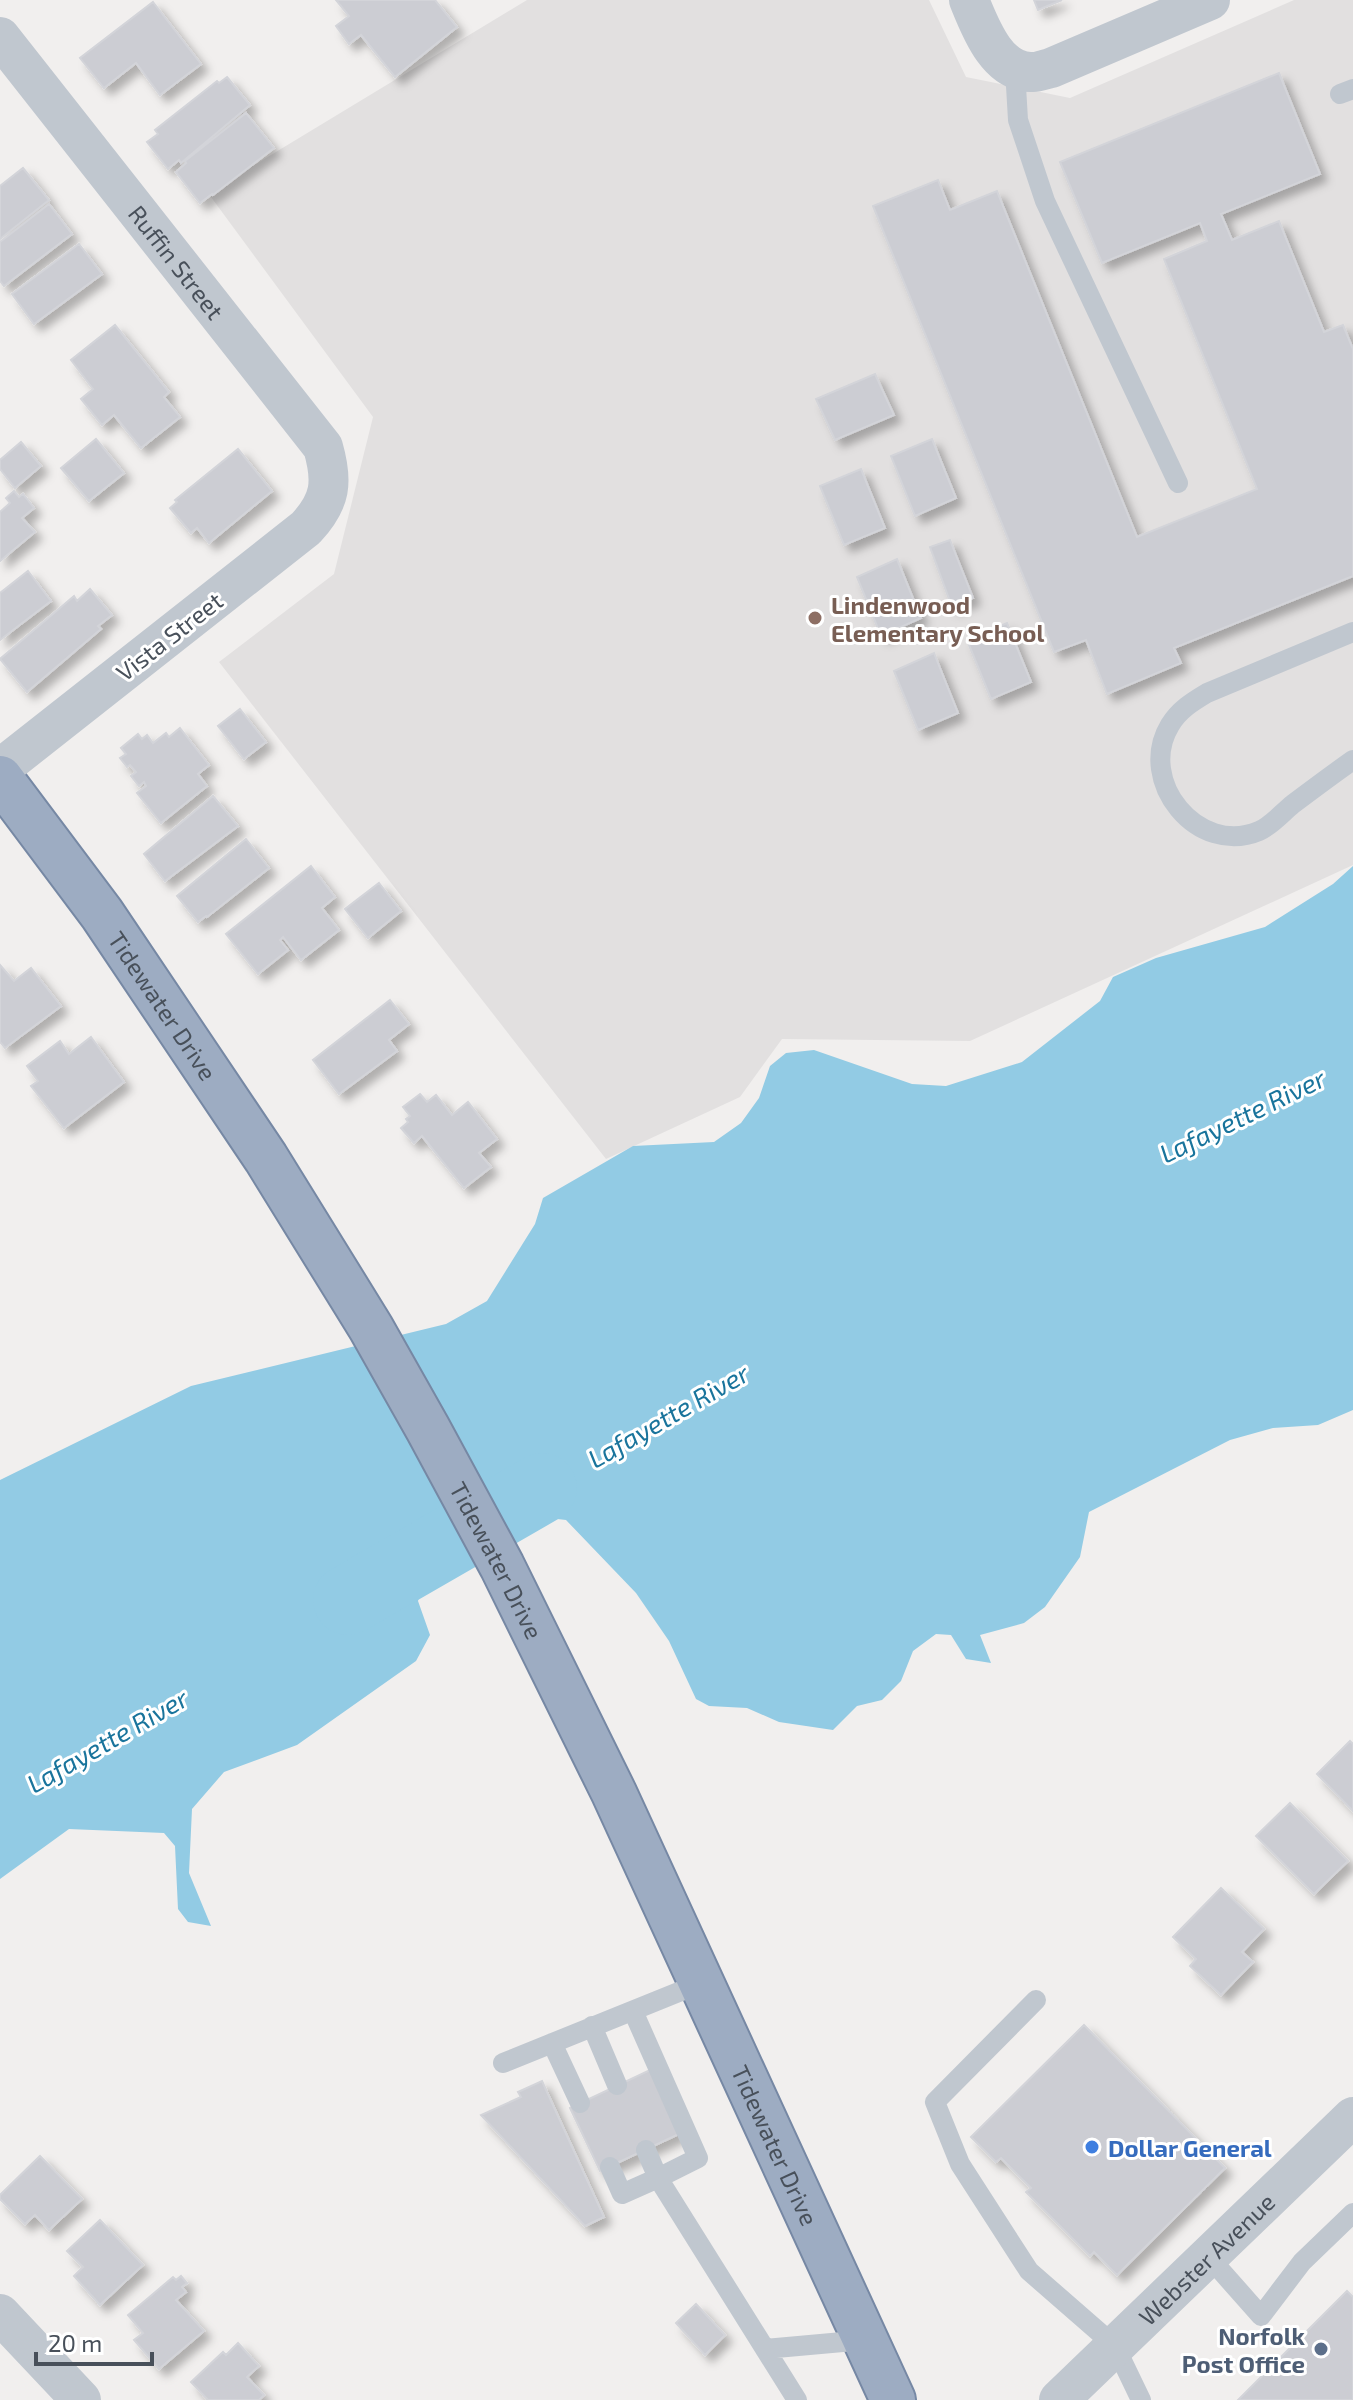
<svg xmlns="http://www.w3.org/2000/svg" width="1353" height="2400" font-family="'Exo 2',sans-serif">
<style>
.education{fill:#e2e0e0}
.water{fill:#92cbe4}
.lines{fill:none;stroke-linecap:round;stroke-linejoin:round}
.river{stroke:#92cbe4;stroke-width:70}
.building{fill:#cccdd3;stroke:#d3d4d9;stroke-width:2;filter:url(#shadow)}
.trunk-casing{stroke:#7688a4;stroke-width:48}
.service{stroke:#c0c7cf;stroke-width:20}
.minor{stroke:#c0c7cf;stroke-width:40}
.trunk{stroke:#9dacc2;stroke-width:44}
.education-dot{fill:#8d6e63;stroke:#fff;stroke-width:3}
.shop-dot{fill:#3f7fe0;stroke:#fff;stroke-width:3}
.service-dot{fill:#5c6f8a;stroke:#fff;stroke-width:3}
.labels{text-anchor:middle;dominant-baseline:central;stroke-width:6;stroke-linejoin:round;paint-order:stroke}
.street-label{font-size:24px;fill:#48505a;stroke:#fff}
.education-label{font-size:24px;font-weight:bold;fill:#785e54;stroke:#fff;text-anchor:start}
.shop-label{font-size:24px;font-weight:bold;fill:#366cbe;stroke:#fff;text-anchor:start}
.service-label{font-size:24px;font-weight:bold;fill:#4e5e75;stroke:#fff;text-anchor:end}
.water-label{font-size:26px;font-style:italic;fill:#19749c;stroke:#fff}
</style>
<defs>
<filter id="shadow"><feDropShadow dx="7" dy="7" stdDeviation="4" flood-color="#0004"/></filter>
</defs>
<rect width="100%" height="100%" fill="#f1efee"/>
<path class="education" d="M527,0H929L966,77L1070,98L1294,0H1353V865L970,1041L782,1039L740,1097L606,1159L219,662L334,574L373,417L208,193Z"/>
<path class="water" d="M1353,866V1410L1318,1425L1273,1428L1230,1440L1089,1512L1080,1557L1045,1607L1024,1623L980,1635L991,1663L966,1659L951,1635L936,1634L913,1651L901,1681L882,1700L857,1706L833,1730L779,1722L747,1708L709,1706L696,1699L669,1641L636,1593L566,1520L481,1510L436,1537L418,1601L430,1635L416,1661L297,1745L224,1772L192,1809L189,1873L211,1926L188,1922L178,1909L175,1846L164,1833L69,1829L0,1879V1480L191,1386L446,1324L487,1301L535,1224L543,1198L633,1146L714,1142L741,1123L759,1098L770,1066L786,1053L814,1050L912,1084L946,1086L1022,1062L1100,1001L1113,977L1156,958L1265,927L1333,884Z"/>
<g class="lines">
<path class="river" d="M348,1600L542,1488"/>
</g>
<path class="building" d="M336,0H435L457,27L395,77L361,35L349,44L336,26L349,16Z
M1034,0H1062L1038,10Z
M153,2L201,64L160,95L136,63L104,88L80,58Z
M1279,73L1320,174L1221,214L1232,240L1279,221L1324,332L1343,325L1353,349V576L1174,648L1181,663L1107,694L1086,640L1054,652L873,206L938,180L950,210L997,191L1137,537L1257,489L1164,259L1207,241L1200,223L1102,263L1060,162Z
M227,77L250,105L181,163L179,160L168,169L147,142L158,134L155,130L217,81L219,83Z
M246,113L274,148L213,195L212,194L200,203L176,172L186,163L185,161Z
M23,168L49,200L0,239V186Z
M49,204L72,234L4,286L0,281V242Z
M79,244L102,274L34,324L12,294Z
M115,325L169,392L164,397L180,417L141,448L114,415L102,425L81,399L93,389L71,360Z
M875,374L894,415L835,440L816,399Z
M96,439L124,473L89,501L61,468Z
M932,439L956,498L915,516L891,456Z
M21,442L41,466L15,488L0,469V460Z
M238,449L272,491L209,543L197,528L191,533L170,508L177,502L175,500Z
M861,469L885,528L844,545L820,486Z
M14,491L19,497L23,494L34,508L22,518L35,532L0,561V512L10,503L6,498Z
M950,540L973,598L952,607L930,547Z
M897,559L921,618L881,636L857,577Z
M28,571L51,601L0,640V593Z
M90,589L112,615L98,626L101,629L27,692L0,659L74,596L77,601Z
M1007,623L1031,682L991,699L967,640Z
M934,653L958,713L918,730L894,671Z
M240,709L266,742L244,759L218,726Z
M180,728L209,765L198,774L207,786L161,823L137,793L146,786L144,782L139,786L131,776L136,772L130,765L127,767L120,758L126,754L121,748L138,734L142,739L147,735L153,743L166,733L169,737Z
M213,796L238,826L165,881L144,854Z
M246,839L269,868L207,917L206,916L198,922L177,896Z
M311,866L335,897L322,908L339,930L301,960L283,937L280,940L288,950L258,974L226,934Z
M379,883L401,911L368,938L345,909Z
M0,965L14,981L31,968L61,1006L5,1048L0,1042Z
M390,1000L409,1024L389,1040L397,1051L339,1094L313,1060Z
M91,1037L124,1082L64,1128L31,1086L38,1081L27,1066L60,1041L69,1054Z
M420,1094L427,1102L436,1095L452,1115L468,1102L497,1139L479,1153L491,1167L464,1188L422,1136L414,1143L401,1128L408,1122L406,1119L410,1116L403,1107Z
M1350,1741L1353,1744V1811L1317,1774Z
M1290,1803L1348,1861L1314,1894L1256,1836Z
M1221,1888L1264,1929L1242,1952L1253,1962L1221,1995L1190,1966L1196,1959L1173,1937Z
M1084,2025L1225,2168L1117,2275L1094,2252L1090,2256L1026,2192L1031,2188L1001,2158L996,2162L971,2137Z
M652,2069L681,2133L600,2171L570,2108Z
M542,2081L604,2217L585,2226L481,2115L521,2097L518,2092Z
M40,2156L82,2199L49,2230L35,2215L25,2224L0,2199V2195Z
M100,2220L143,2265L100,2305L74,2276L83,2267L67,2251Z
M181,2276L187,2283L182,2287L186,2292L176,2300L204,2331L159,2369L134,2340L143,2333L128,2315L173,2277L176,2280Z
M1347,2291L1353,2297V2400H1238Z
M696,2304L725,2335L705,2355L676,2323Z
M238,2343L259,2366L247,2377L264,2395L259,2400H208L191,2382L223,2352L226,2355Z"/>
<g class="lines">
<g class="trunk-casing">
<g id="trunk">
<path id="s3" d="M0,778L102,914L266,1158L371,1328L428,1429L502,1566L614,1793L893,2400"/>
</g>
</g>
<path class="service" d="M1015,69L1018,120L1045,201L1178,483
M1340,94L1353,89
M1353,632L1207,693C1192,702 1179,710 1170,725C1136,781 1198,857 1259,831C1271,826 1283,812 1293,804C1313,789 1333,774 1353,760
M1036,2000L935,2102L960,2164L1029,2271L1115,2346L1141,2400
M633,2011L698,2158L658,2178L646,2150
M592,2026L617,2085
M552,2043L580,2103
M503,2063L701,1983
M610,2167L622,2194L658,2178L797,2400
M1208,2256L1261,2316L1302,2262L1353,2213
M765,2349L865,2340"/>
<g class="minor">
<path d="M969,0C980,27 997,74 1033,72C1039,72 1045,69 1051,68L1210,0"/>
<path id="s1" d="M0,37L323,447C333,482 331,501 306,528L0,769"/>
<path d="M0,2314L81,2400"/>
<path id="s2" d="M1059,2400L1353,2117"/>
</g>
<use href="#trunk" class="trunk"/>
</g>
<circle class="education-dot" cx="815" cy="618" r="8"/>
<circle class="shop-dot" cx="1092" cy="2147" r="8"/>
<circle class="service-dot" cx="1321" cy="2349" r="8"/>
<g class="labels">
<g class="street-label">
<text stroke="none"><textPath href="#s1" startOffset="286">Ruffin Street</textPath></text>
<text transform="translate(169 636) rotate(-38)">Vista Street</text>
<text stroke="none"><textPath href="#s3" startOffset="280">Tidewater Drive</textPath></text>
<text stroke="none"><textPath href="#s3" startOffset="928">Tidewater Drive</textPath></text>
<text stroke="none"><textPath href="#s3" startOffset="1576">Tidewater Drive</textPath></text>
<text stroke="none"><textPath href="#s2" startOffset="204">Webster Avenue</textPath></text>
</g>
<g class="education-label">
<text x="831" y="604">Lindenwood<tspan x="831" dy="28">Elementary School</tspan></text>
</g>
<g class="shop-label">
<text x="1108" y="2147">Dollar General</text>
</g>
<g class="service-label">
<text x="1305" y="2335">Norfolk<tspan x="1305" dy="28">Post Office</tspan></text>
</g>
<g class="water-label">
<text transform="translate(1242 1115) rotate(-26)">Lafayette River</text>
<text transform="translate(668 1415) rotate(-30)">Lafayette River</text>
<text transform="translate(107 1740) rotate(-30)">Lafayette River</text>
</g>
</g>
<path d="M36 2352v12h116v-12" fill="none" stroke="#48505a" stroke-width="4"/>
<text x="48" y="2352" font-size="24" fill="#48505a" stroke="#ffffff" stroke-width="6" paint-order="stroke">20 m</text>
</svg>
